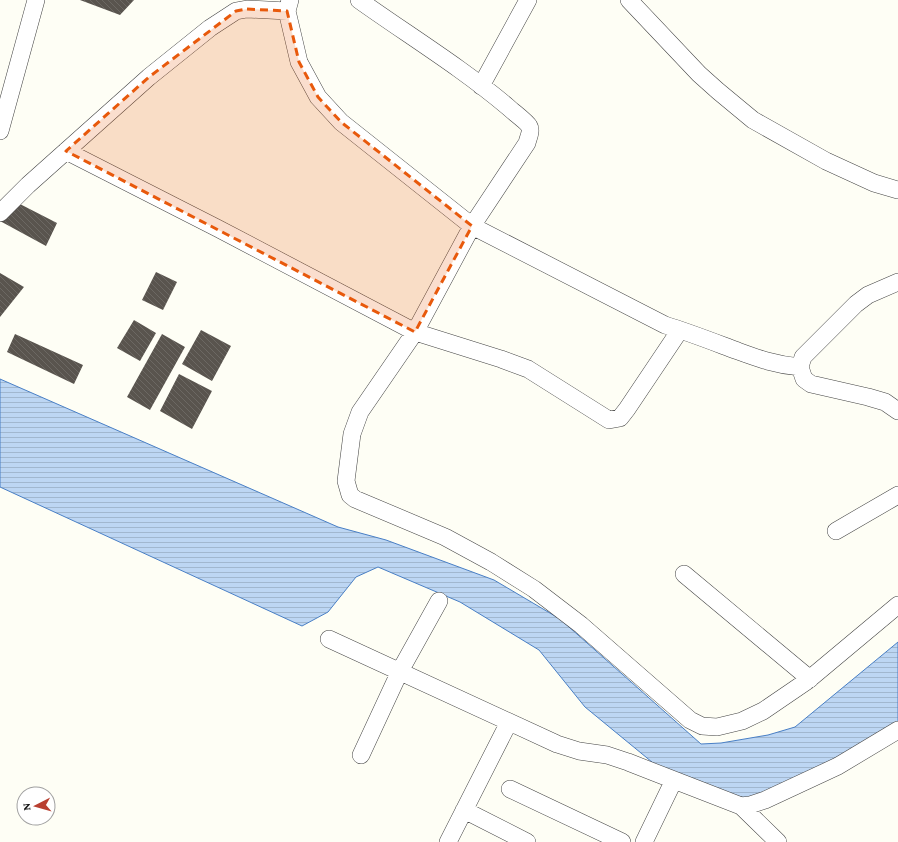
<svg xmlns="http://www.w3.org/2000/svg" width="898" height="842" font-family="'Crimson Pro',serif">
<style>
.water{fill:url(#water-rules);stroke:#497fc5}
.building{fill:url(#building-back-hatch)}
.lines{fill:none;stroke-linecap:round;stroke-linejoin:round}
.minor-casing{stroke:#444;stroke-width:18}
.minor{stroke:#fff;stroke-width:17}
.marked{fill:#e8590c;fill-opacity:0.2;stroke:#e8590c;stroke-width:3;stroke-dasharray:8 5;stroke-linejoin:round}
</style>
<defs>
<pattern id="water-rules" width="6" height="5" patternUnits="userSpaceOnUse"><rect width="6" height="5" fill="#bdd6f3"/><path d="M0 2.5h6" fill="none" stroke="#a1b7cf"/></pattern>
<pattern id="building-back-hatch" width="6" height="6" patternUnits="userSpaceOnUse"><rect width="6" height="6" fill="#59544e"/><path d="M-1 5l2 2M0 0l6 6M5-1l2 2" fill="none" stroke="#6c6863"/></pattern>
</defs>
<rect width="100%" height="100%" fill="#fefef5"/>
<path class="water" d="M0,379L338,527L386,540L494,580L560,619L701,744L721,743L768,735L795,727L898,642V724L759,800L713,795L658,767L585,707L539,650L460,602L378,567L356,577L328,612L302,626L0,487Z"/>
<path class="building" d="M80,0H134L120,15Z
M16,202L57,223L46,246L0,221Z
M156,272L177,282L163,310L142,300Z
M0,273L24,287L0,317Z
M134,320L156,333L140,361L117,348Z
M201,330L231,346L212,381L182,364Z
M15,334L83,365L74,384L7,352Z
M162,334L185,347L150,410L127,397Z
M179,374L212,391L192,429L160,411Z"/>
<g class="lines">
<g class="minor-casing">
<path id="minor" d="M290,0L287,11L299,62L318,97L341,122L472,226L665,325C688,332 711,341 735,350C757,358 775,365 800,367
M359,0C408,35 462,68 508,107C512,111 527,122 529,126C532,131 528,138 527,143L472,226L415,332L360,412L352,434L346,481L350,495L355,499L445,537L491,562L534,589L581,625L690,720L702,726L717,727L742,721L763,711L807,681L898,605
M629,0L699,74L718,91L753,120L826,161L874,183L898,190
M481,86L528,0
M0,131L36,0
M66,151L219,229L415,332L501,359L528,369L609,420L620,418L627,409L680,330
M0,213L28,185L149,77L210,28L236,11L247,9L287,11
M898,282L868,295L856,304L803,357L800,367L804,379L811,384L868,397L885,402L898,411
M836,531L898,495
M684,574L810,679
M329,639L557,744L579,751L607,755L628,762L674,780
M361,755L400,671L439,601
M510,789L622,842
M741,806L778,842
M464,810L527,842
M448,842L509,722
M644,842L674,780L741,806L750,805L765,800L838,766L898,730"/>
</g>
<use href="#minor" class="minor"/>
</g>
<path class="marked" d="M247,9L287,11L299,62L318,97L341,122L472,226L415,332L66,151L149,77L236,11Z"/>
<g transform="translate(36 806) rotate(264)"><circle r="19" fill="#ffffff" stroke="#a0a0a0"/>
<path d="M0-3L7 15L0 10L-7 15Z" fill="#b94031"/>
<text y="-6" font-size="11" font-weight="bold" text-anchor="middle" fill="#111111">N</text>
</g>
</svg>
